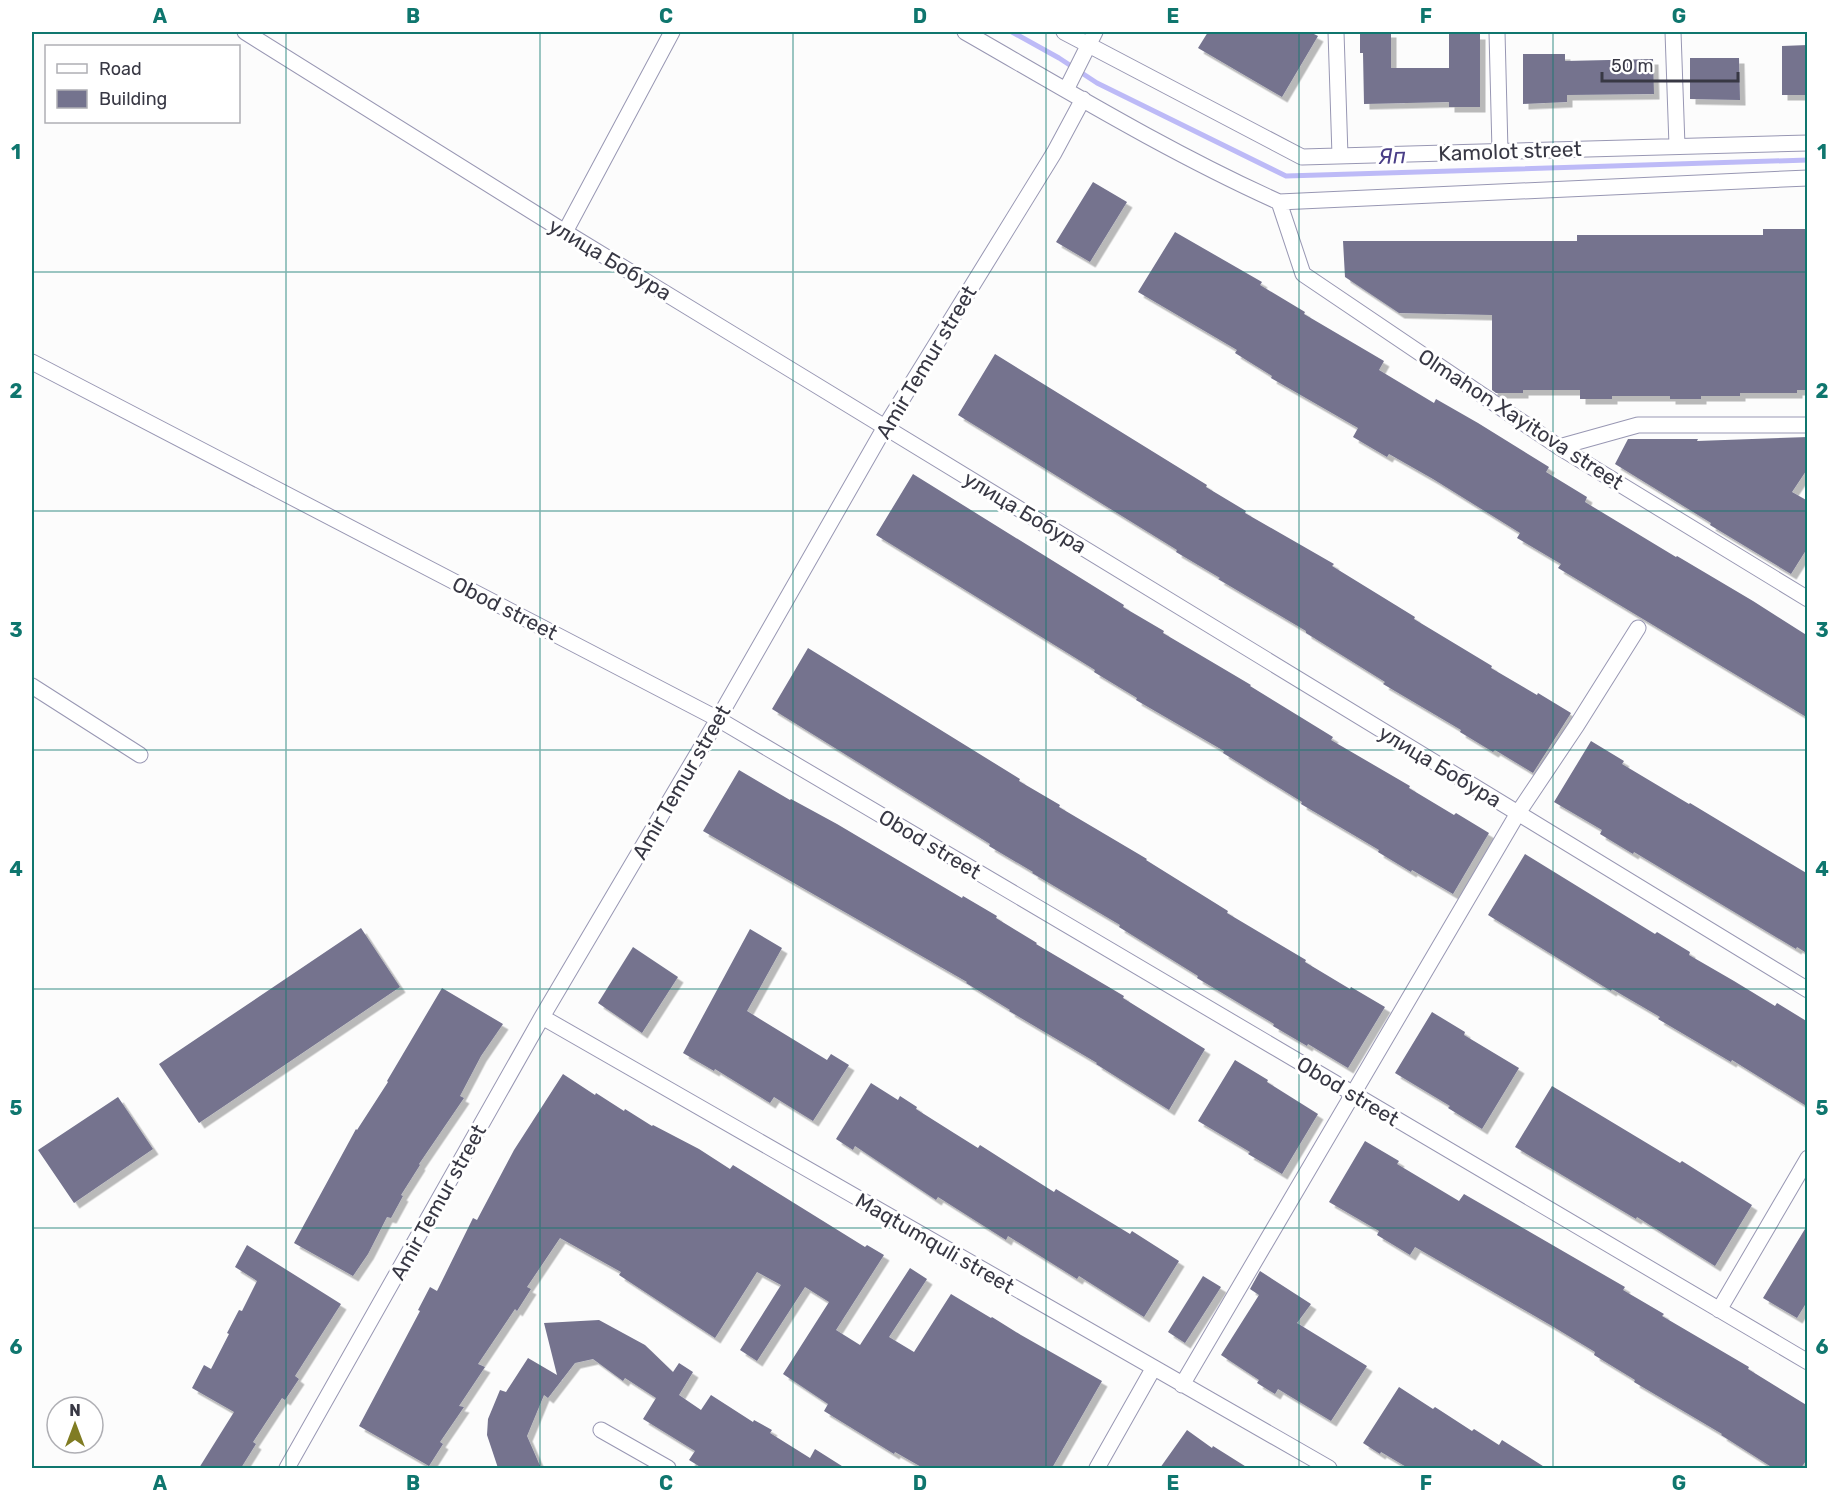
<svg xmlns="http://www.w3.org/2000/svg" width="1839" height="1500" font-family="Rubik,sans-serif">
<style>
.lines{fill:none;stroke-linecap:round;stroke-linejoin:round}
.stream{stroke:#bdbaf7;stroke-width:5}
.building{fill:#74738e;filter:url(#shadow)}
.minor-casing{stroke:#9897b3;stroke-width:17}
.minor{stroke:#fff;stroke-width:15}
.grid{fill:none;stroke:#0f766e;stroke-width:1.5;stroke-opacity:0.55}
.labels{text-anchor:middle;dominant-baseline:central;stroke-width:6;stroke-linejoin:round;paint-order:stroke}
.street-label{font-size:21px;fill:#383844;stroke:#fff}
.water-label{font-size:22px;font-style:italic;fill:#493e87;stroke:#fff}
.neatline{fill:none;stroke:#0f766e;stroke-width:2}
.grid-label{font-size:20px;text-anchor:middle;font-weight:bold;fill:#0f766e}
</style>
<defs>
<filter id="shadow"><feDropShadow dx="5.5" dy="5.5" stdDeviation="0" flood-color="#0004"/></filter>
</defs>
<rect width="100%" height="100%" fill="#fcfcfc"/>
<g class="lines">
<path class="stream" d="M1012,32L1059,58L1097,83L1286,176L1808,160"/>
</g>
<path class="building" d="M1208,32H1310L1318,36L1282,97L1198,48Z
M1360,32H1391V68H1449V34H1480V107H1449V102L1364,104L1363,53H1360Z
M1808,45V95H1782V46Z
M1523,54H1565V61L1653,59L1654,94L1567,95V102L1523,104Z
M1690,58H1739L1740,100L1690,99Z
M1093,182L1127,202L1090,262L1056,242Z
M1763,229H1808V390H1797V393H1740V396H1701V399H1670V396H1612V399H1580V390H1523V393H1496L1492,390V315L1399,313L1345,277L1343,241H1577V235H1763Z
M1175,232L1262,282L1260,285L1305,312L1304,314L1384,361L1379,370L1434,403L1436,399L1478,423L1549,467L1546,472L1587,497L1585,502L1676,557L1677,556L1753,601L1808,636V718L1558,568L1561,564L1517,538L1520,533L1433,479L1389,454L1387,457L1353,437L1358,428L1271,378L1272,376L1235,353L1237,350L1138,292Z
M995,354L1207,485L1206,487L1246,511L1245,513L1334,564L1332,566L1415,617L1414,619L1492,666L1491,668L1537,695L1538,693L1571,713L1533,773L1495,750L1493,752L1460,732L1461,730L1383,684L1385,682L1306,633V631L1218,579L1220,578L1176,552L1177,550L958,415Z
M1808,437V468L1792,492L1808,501V547L1791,574L1710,525L1711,523L1615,464L1628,439H1698L1697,441Z
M913,474L1124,605L1123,607L1164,631L1163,633L1251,685L1250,686L1333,737L1331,740L1410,786L1409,788L1454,815L1456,813L1489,833L1453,894L1412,870L1411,872L1378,852L1379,850L1301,804L1302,802L1223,753L1224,751L1136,700L1137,698L1094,672L1095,670L876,535Z
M808,648L1020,779L1019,781L1060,805L1059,807L1147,859L1146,860L1228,911L1227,913L1306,960L1305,962L1350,989L1351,987L1385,1007L1348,1068L1308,1044L1307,1046L1273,1026L1274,1024L1197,978L1198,976L1119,927L1120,925L1032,873L1033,872L989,846L990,844L772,709Z
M1591,741L1624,761L1622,764L1689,804L1690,803L1808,874V954L1797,947L1796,949L1634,852L1633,854L1600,834L1602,830L1554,802Z
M739,770L790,800L791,799L837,824L962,898L963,896L997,916L996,918L1037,943L1036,944L1124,996L1123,998L1205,1049L1169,1110L1096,1064L1097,1063L1009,1011L1010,1010L966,983L967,982L703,831Z
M1525,854L1655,934L1657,932L1690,952L1689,955L1734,981L1775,1006L1777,1003L1808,1022V1107L1732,1060L1731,1062L1692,1039L1658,1019L1660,1017L1612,989L1611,991L1488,915Z
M361,928L400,987L199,1123L159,1064Z
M750,929L782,948L747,1011L827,1060L831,1054L849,1065L813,1121L774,1097L770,1103L715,1069L714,1071L683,1053Z
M633,947L678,977L642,1033L598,1003Z
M442,988L503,1024L481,1056L460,1096L464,1098L419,1164L420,1165L401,1195L403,1196L391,1218L387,1217L368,1254L353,1276L294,1243L356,1129L357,1130L388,1082L387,1081Z
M1432,1012L1465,1032L1464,1035L1519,1068L1482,1129L1448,1108L1450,1106L1395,1073Z
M1235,1060L1268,1080L1267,1082L1318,1114L1282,1174L1248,1154L1250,1152L1198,1121Z
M563,1074L595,1095L596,1093L624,1111L625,1109L652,1126L653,1125L699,1149L730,1169L733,1165L865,1247L867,1245L884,1255L836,1330L860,1345L910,1268L927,1279L889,1337L914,1352L951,1294L991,1318L992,1317L1021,1335L1102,1381L1052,1468H923L895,1452L894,1454L824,1411L828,1404L783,1374L829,1302L805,1287L757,1361L740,1350L781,1285L757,1272L715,1338L619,1275L621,1272L560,1238L527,1287L531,1289L517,1311L515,1309L478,1364L485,1367L459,1406L464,1407L440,1442L443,1444L429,1466L359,1426L420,1311L418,1310L430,1287L437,1291L473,1218L477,1220L514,1150Z
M871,1083L898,1100L900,1096L917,1107L916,1109L954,1133L978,1148L980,1145L1054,1192L1056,1189L1130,1234L1132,1231L1179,1261L1144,1317L1079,1276L1077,1279L1008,1236L1006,1240L938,1197L936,1200L855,1146L853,1150L836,1139Z
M1552,1086L1680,1163L1682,1161L1752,1205L1715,1266L1637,1217L1636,1219L1515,1147Z
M118,1097L153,1149L74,1203L38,1150Z
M1365,1141L1399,1161L1397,1164L1459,1201L1464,1194L1625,1287L1623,1290L1664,1314L1662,1316L1749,1367L1748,1369L1808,1406V1458L1801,1468H1773L1721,1435L1722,1434L1634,1382L1635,1380L1594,1355L1595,1352L1552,1326L1415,1247L1410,1255L1377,1235L1379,1231L1329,1202Z
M1808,1224V1300L1797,1318L1763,1298Z
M247,1245L341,1304L295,1376L299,1379L285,1400L282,1398L253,1442L256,1444L241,1468H199L234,1412L192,1388L204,1365L211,1369L229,1334L227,1333L239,1310L242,1311L257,1281L235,1267Z
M1260,1271L1311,1304L1297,1323L1367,1366L1331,1421L1278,1389L1275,1394L1257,1383L1259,1380L1221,1355L1259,1295L1250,1289Z
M1203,1276L1221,1287L1185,1343L1168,1332Z
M599,1320L645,1345L673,1372L679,1363L693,1372L679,1395L701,1410L711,1395L753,1422L754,1420L772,1430L770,1433L810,1458L815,1449L845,1468H702L689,1460L695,1451L643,1419L656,1398L625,1378L623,1381L593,1359L575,1363L548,1398L544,1395L527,1436L541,1468H498L487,1435L488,1419L500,1390L506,1392L528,1358L557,1375L544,1323Z
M1399,1387L1433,1409L1435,1407L1472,1431L1474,1429L1499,1445L1502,1440L1546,1468H1408L1381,1452L1380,1454L1363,1443Z
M1187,1430L1212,1448L1213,1446L1248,1468H1160Z"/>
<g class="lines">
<g class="minor-casing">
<path id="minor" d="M245,32L565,232L1808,990
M965,32C1068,91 1170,153 1279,202L1808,178
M1064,32L1302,157L1808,143
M1336,32L1340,156
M1497,32L1500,151
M1673,32L1677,146
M1066,90L1095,32
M1279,202L1303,274L1559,447L1808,599
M565,232L672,32
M32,362L718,719L1808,1362
M1559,447L1638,425H1808
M32,686L140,755
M542,1017L1329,1468
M1719,1310L1808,1158
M1182,1385L1518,813L1577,725L1638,628
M601,1430L668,1468
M287,1468L542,1017L718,719L885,427L1054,153L1083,99
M1097,1468L1153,1369"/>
</g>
<use href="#minor" class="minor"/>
</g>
<path class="grid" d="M286,32V1468M540,32V1468M793,32V1468M1046,32V1468M1299,32V1468M1553,32V1468M32,272H1808M32,511H1808M32,750H1808M32,989H1808M32,1228H1808"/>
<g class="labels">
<g class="street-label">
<text transform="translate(1510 151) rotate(-2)">Kamolot street</text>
<text transform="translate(610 259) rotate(31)">улица Бобура</text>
<text transform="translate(926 362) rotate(-59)">Amir Temur street</text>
<text transform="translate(1521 419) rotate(33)">Olmahon Xayitova street</text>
<text transform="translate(1025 512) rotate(31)">улица Бобура</text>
<text transform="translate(505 608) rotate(27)">Obod street</text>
<text transform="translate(1440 766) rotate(31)">улица Бобура</text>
<text transform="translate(681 782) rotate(-60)">Amir Temur street</text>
<text transform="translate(930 844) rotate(31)">Obod street</text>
<text transform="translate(1348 1091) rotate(31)">Obod street</text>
<text transform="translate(438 1202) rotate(-61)">Amir Temur street</text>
<text transform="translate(935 1243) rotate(30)">Maqtumquli street</text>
</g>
<g class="water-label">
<text transform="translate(1392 156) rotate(-2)">Яп</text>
</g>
</g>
<rect width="1839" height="1500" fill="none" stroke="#ffffff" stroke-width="66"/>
<rect x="45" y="45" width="195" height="78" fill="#ffffff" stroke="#afafb4" stroke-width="1.5"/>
<rect x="57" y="64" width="30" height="9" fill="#ffffff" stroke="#afafb4" stroke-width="1.5"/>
<text x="99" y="75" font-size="18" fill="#383844">Road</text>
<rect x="57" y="90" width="30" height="18" fill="#74738e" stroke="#afafb4" stroke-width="1.5"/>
<text x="99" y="105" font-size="18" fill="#383844">Building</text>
<g transform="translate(75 1425)"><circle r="28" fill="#ffffff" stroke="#afafb4" stroke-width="1.5"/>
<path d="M0-4.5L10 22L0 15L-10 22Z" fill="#807c23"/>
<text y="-9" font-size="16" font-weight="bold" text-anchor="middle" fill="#383844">N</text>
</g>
<path d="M1602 72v9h136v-9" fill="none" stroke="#383844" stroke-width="3"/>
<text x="1611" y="72" font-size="18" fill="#383844" stroke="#ffffff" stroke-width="4.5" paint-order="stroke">50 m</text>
<rect x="33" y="33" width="1773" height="1434" class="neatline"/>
<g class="grid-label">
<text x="160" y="23">A</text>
<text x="413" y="23">B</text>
<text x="666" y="23">C</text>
<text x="920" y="23">D</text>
<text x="1173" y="23">E</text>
<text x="1426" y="23">F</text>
<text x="1679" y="23">G</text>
<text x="16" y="159">1</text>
<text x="1822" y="159">1</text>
<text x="16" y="398">2</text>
<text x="1822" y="398">2</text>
<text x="16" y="637">3</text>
<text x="1822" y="637">3</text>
<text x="16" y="876">4</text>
<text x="1822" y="876">4</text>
<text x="16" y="1115">5</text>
<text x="1822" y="1115">5</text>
<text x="16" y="1354">6</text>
<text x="1822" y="1354">6</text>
<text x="160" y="1490">A</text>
<text x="413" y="1490">B</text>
<text x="666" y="1490">C</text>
<text x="920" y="1490">D</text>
<text x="1173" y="1490">E</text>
<text x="1426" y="1490">F</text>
<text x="1679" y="1490">G</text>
</g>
</svg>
